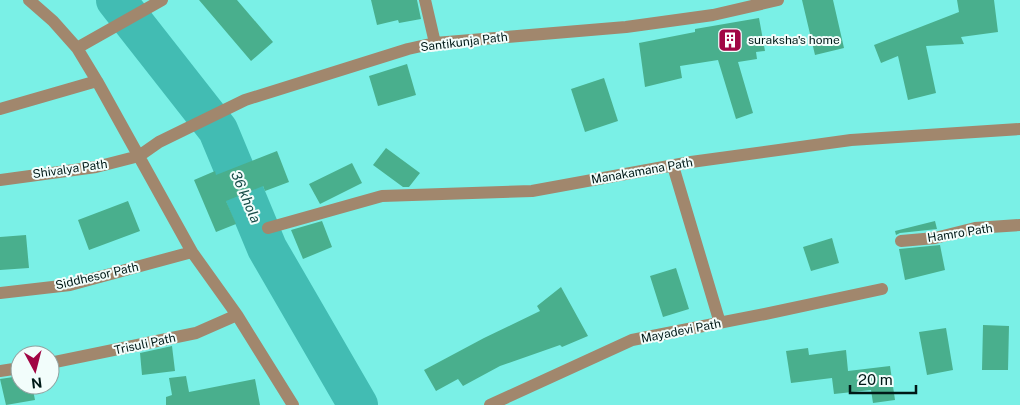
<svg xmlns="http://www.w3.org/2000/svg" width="1020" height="405" font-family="'Public Sans',sans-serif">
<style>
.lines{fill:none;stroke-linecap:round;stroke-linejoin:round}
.river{stroke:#42bcb3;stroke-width:40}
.building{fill:#49af8d}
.street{stroke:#a1876d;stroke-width:12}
.labels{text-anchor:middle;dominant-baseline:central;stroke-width:4;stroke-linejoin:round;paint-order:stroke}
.poi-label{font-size:12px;fill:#001917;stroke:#f2fdfb;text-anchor:start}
.street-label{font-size:12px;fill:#001917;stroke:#f2fdfb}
.water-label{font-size:14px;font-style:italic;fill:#194d49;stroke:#f2fdfb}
</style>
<rect width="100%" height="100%" fill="#7af0e6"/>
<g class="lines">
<path class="river" d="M116,0L218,130L267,248L358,405"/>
</g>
<path class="building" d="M199,0H237L273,42L251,61Z
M371,0H417L421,19L399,23L398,20L377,25Z
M802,0H833L844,48L815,55Z
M957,0H994L998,32L961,37L964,44L926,46L936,93L908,100L898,56L881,63L874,45L959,12Z
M759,18L765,51L756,52L757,59L738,62L753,113L736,119L718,60L680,66L682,78L645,87L639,43L695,32V29Z
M407,64L416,95L378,106L369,76Z
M604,78L618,121L585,132L571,89Z
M386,148L420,173L409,187H403L373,165Z
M277,151L289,182L265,191L263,186L226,201L236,224L216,232L194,180L215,171L216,175Z
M352,163L362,183L320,204L309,184Z
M128,201L140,231L89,250L78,220Z
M322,221L332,247L303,259L291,230Z
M935,221L937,229L900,233L896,235L895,231Z
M26,235L29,268L0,270V237Z
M832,238L839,263L811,271L803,247Z
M940,245L945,270L905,280L899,249Z
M676,268L689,309L663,317L650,276Z
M561,287L588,336L562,347L560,345L500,366L463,386L458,379L436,391L424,370L484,338L540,311L537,306Z
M983,325L1009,326L1008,370H982Z
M946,328L953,370L927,375L919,332Z
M172,346L175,371L142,375L140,353Z
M808,348L809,355L846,350L848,371L890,366L895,400L873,403L871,390L834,394L832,378L791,383L786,351Z
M20,376V385H32L35,400L6,405L0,379Z
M186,376L189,392L255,379L260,405H166V397L172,395L169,378Z"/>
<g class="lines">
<path class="street" d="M29,0L53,21L77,48L97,81L192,252L237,315L293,405
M425,0L435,43
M77,48L162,0
M0,109L97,81
M673,166L720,323
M0,180L96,167L139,156L159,142L245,100L408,49L435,43L626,27L713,15L778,0
M268,228L382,196L532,191L691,162L851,140L1020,129
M901,241L935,238L975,228L1020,225
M0,293L70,285L192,252
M50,363L196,333L237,315
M0,371L20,368
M490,405L632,340L765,314L882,289"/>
</g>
<defs>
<g id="building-square" transform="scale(1.25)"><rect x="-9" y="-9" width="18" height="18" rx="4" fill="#a10644" stroke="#f2fdfb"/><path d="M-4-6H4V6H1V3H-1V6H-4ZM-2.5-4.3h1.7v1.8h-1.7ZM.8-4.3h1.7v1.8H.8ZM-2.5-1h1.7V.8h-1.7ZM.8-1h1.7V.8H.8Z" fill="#fff"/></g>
</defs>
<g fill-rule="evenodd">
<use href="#building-square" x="730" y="40"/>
</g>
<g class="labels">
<g class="poi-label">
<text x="748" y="40">suraksha's home</text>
</g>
<g class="street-label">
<text transform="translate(464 42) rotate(-7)">Santikunja Path</text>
<text transform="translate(70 169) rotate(-8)">Shivalya Path</text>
<text transform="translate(642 171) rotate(-10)">Manakamana Path</text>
<text transform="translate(960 233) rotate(-9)">Hamro Path</text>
<text transform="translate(97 276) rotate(-13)">Siddhesor Path</text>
<text transform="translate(681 331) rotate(-11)">Mayadevi Path</text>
<text transform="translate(145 344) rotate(-12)">Trisuli Path</text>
</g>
<g class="water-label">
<text transform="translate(246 197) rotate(67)">36 khola</text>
</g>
</g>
<g transform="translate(35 370) rotate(173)"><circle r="24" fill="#f2fdfb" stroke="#91a2a0"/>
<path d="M0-4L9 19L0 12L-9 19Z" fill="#a10644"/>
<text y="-8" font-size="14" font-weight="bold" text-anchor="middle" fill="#001917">N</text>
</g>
<path d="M850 385v8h66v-8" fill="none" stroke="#001917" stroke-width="2.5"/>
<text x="858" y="385" font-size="15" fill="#001917" stroke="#f2fdfb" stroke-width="4" paint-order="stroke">20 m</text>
</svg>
